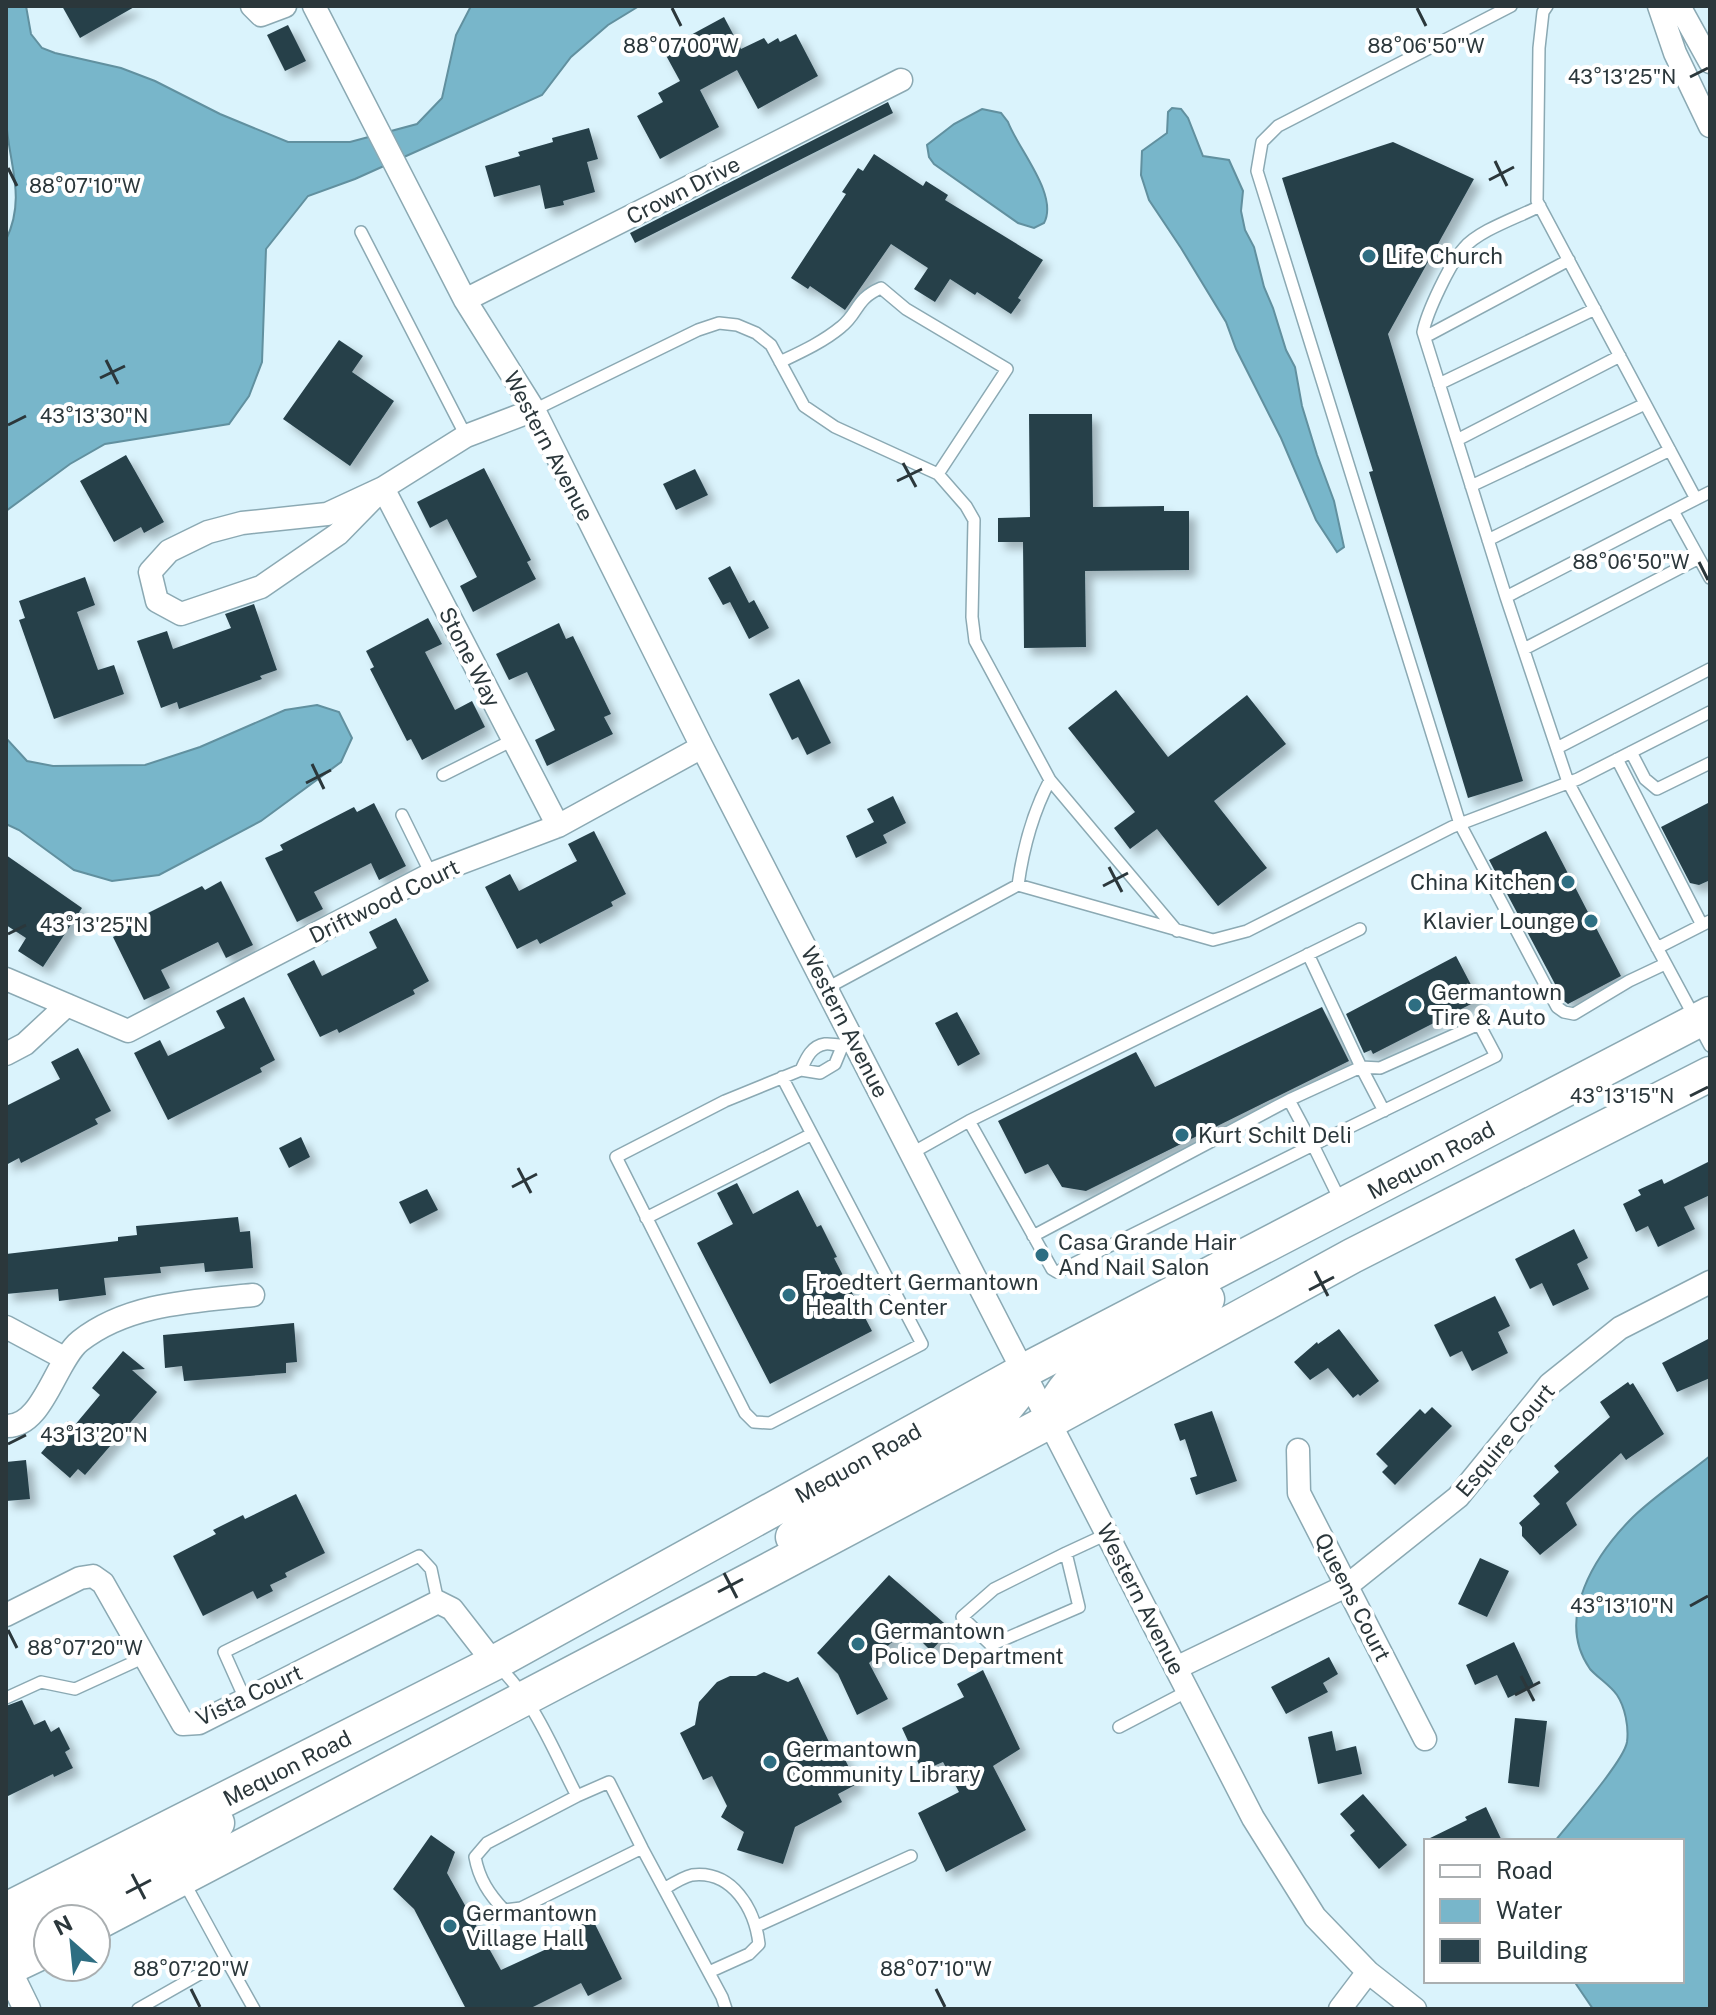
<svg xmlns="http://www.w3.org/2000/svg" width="1716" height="2015" font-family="'Public Sans',sans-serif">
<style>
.water{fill:#78b6ca;stroke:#61909f;stroke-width:2}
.building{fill:#26404a;filter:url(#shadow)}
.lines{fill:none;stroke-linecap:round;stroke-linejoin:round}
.service-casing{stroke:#8ba9b3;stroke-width:14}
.minor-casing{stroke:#8ba9b3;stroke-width:25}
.tertiary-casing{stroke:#8ba9b3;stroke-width:29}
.primary-casing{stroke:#8ba9b3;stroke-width:37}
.service{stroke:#fff;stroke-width:11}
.minor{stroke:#fff;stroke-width:22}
.tertiary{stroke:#fff;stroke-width:26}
.primary{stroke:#fff;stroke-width:34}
.ticks{fill:none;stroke:#2b373b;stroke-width:3}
.poi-dot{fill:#2e6e82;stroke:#fff;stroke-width:3}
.labels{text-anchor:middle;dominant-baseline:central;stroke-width:8;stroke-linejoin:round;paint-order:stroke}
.street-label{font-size:22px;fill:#2b373b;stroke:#fff}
.poi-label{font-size:22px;fill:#2b373b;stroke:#fff;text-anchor:start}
.ticks-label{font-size:20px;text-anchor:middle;fill:#2b373b;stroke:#fff;stroke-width:8;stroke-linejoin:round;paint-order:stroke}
</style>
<defs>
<filter id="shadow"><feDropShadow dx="7" dy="7" stdDeviation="4" flood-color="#0004"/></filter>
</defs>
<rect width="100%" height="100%" fill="#daf3fc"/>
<path class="water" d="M6,6H26L31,34L42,48L55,53L121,68L155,81L220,114L288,142H350L417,124L442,98L456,35L471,6H639L608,25L571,57L542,95L355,179L308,196L266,249L262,362L249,396L229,424L105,444L70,464L6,511V240C27,196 8,163 6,118C4,81 6,43 6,6Z
M1172,108L1181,109L1188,118L1203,156L1229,160L1243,191L1241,211L1245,230L1254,247L1264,287L1273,308L1286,350L1295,367L1302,406L1317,455L1334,501L1344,547L1337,552L1316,520L1281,438L1236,349L1226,322L1181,248L1149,200L1141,175L1142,151L1167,133L1168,112Z
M982,109L1001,113L1008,122C1018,149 1059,195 1044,223L1034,228L1018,223L934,164L929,157L927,145L954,124Z
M317,705L339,712L352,738L341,762L261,821L159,875L112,881L74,870L19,830L6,824V738L27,761L53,766L145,765L200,747L285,710Z
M1710,1456V2009H1593L1574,1981H1682V1841H1555C1570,1822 1624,1761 1627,1742C1629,1727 1625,1707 1617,1695C1610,1685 1598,1678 1590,1669C1554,1618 1596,1554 1633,1517C1656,1495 1685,1476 1710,1456Z"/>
<path class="building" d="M62,6H136L80,38Z
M724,17L741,49L764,38L768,44L778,38L780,42L796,34L818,76L758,109L737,70L700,90L719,127L660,159L637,116L663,102L658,93L680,81L663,50Z
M288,25L306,61L285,71L267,35Z
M888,102L893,113L635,243L630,233Z
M589,128L598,159L587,162L595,192L563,201L564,205L545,209L540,185L494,197L485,166L520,156L518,152L553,142L552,138Z
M1393,142L1474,179L1388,334L1523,781L1468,798L1369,472L1373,471L1282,178Z
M874,154L923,186L926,181L948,195L945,200L1043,260L1018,298L1021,300L1011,314L977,292L975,295L950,279L935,302L914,289L928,268L891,244L845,310L810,286L808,289L791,278L846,194L842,192L858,168L863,171Z
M339,340L363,356L352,372L394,401L350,466L283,419Z
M1029,414H1092L1093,507L1164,506V511H1189V570L1085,571L1086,647L1024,648L1023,542H998V518L1030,517Z
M126,455L164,522L144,533L141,527L114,542L80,481Z
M484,468L531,560L527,562L536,579L473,612L460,586L477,577L447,519L430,528L417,502Z
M695,469L708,495L676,510L663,484Z
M730,566L749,603L754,600L769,628L749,639L730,602L723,605L708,578Z
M85,577L95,605L77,612L98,670L114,665L124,694L54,719L19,620L25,618L19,601Z
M254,604L277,670L260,676L262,679L179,709L177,702L161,708L137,641L167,631L173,649L231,628L225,614Z
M428,618L442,644L425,652L455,710L472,701L485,727L422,760L411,739L407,741L370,669L374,667L366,651Z
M559,623L566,639L573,636L611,714L604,717L613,734L547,766L535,740L555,730L527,672L509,680L496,654Z
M799,679L831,743L807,755L798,737L792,740L769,694Z
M1116,690L1168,757L1247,695L1286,744L1214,801L1267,868L1218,906L1157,829L1130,849L1114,828L1135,812L1068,728Z
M893,796L906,823L883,835L887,843L856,858L846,836L874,822L867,809Z
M1710,802V875L1708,881L1699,885L1690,883L1661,827Z
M374,803L406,866L379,880L371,863L314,892L323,909L297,922L265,858L283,850L280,845L354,807L357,812Z
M594,831L626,894L611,902L613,906L540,944L537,939L517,949L485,887L510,874L519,891L577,861L568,844Z
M1546,831L1621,976L1568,1004L1564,1001L1489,860Z
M6,855L82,908L43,967L18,951L26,938L6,925Z
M221,881L253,945L226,958L218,942L161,970L170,988L144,1000L113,937L128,929L126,924L202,886L205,890Z
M396,918L429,981L413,990L415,994L339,1033L337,1029L320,1037L287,974L314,960L322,976L377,948L369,932Z
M1456,956L1479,1000L1373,1054L1371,1050L1364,1053L1346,1014Z
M244,997L275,1060L260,1068L262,1072L168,1120L134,1053L160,1040L168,1056L225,1028L216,1011Z
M1322,1007L1349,1061L1086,1191L1062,1187L1048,1164L1025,1174L998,1121L1136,1052L1155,1087Z
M957,1012L980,1054L958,1066L935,1023Z
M78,1048L111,1111L95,1119L98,1124L21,1163L19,1158L6,1165V1106L60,1079L51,1062Z
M301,1137L310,1157L289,1168L279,1148Z
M1710,1161V1195L1684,1207L1695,1229L1658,1247L1648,1226L1636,1232L1623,1204L1641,1195L1638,1190L1662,1179L1664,1184Z
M737,1183L753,1214L798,1190L817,1227L821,1225L837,1257L834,1258L872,1331L770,1384L697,1243L733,1224L717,1193Z
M427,1189L438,1210L410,1224L399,1202Z
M238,1217L240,1232L250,1231L253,1268L205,1272L204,1263L160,1267L161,1273L104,1278L106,1295L59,1301L58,1289L6,1294V1254L118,1241V1237L137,1235L136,1226Z
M1574,1229L1588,1258L1577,1264L1589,1289L1553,1306L1542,1283L1530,1289L1515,1259Z
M1495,1296L1510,1326L1498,1332L1508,1353L1472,1371L1462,1351L1450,1357L1434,1325Z
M294,1323L297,1362L286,1363V1373L184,1381L182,1366L165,1368L163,1335Z
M1339,1329L1379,1381L1360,1396L1358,1394L1353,1398L1328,1368L1310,1380L1294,1362L1317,1342L1318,1344Z
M1710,1338V1378L1677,1392L1662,1363Z
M123,1351L145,1369L132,1370L157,1392L85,1475L78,1469L70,1478L41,1453L68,1421L74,1426L100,1395L92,1388Z
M1628,1382L1630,1385L1633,1383L1664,1434L1626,1460L1621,1453L1566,1503L1577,1525L1540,1555L1522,1536V1527L1519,1523L1540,1504L1533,1496L1559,1472L1554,1466L1610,1417L1600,1402Z
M1432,1407L1452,1426L1395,1485L1382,1472L1388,1466L1376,1454L1420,1409L1425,1414Z
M1212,1411L1237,1481L1196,1495L1190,1478L1197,1476L1185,1439L1180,1441L1174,1424Z
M26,1460L30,1499L6,1501V1462Z
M296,1494L325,1553L285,1573L287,1577L270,1585L273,1591L257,1599L253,1591L203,1616L173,1556L216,1534L213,1530L243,1515L245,1519Z
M1480,1558L1509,1571L1487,1617L1458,1604Z
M889,1575L951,1629L931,1651L910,1630L904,1636L901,1634L869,1663L888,1699L857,1715L838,1674L817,1653Z
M1514,1642L1534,1685L1508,1698L1497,1675L1475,1685L1466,1665Z
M1329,1657L1338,1674L1323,1683L1328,1692L1286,1714L1271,1687Z
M983,1670L1020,1749L993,1766L1026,1830L946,1872L918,1813L959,1792L943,1762L922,1771L902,1728L964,1697L957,1684Z
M764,1672L788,1682L798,1677L830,1744L836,1741L857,1784L838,1794L842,1802L795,1827L783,1864L737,1850L744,1832L721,1817L727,1806L712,1776L703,1780L680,1733L695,1725L699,1702L717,1682L730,1676H756Z
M22,1700L34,1725L45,1720L51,1732L59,1727L70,1749L65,1752L73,1768L54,1777L53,1774L6,1797V1706Z
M1515,1718L1547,1721L1539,1787L1508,1783Z
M1332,1731L1336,1751L1356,1746L1362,1774L1318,1784L1308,1737Z
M1363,1794L1407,1845L1379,1869L1350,1835L1355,1831L1340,1814Z
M1486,1807L1502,1841H1424L1467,1820L1465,1817Z
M431,1835L455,1852L447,1873L501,1970L564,1941L561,1934L592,1918L622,1979L588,1996L581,1983L529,2009H466L414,1909L393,1889Z"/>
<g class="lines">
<g class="service-casing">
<path id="service" d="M1511,6L1278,126L1262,142L1257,171L1460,824L1557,1007L1564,1012L1574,1014L1629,981L1665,964
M1547,6L1543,12L1539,48L1537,201L1696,499L1506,597L1568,782L1710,1046
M361,232L466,436
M1425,337L1569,260
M780,362C801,352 823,342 841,327C859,313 855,299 881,288L906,309L1007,369L938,474
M1439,384L1595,309
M534,410L698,330L719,323L737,325L756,333L771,345L804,406L835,427L938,474L966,506L974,520L972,617L975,641L1050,780C1033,812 1023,849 1018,885
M1457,440L1620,356
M1471,486L1645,404
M1696,499L1710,492
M1673,511L1710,578
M1488,540L1670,450
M1506,597L1423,332C1427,312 1450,263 1464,248C1479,230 1519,217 1540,206
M1524,649L1699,558
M1557,748L1710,669
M1631,752L1645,779L1657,789L1710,763
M1617,759L1702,925
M443,775L513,740
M1050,780L1177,931
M402,815L431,874
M1657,948L1710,921
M827,988L1018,885L1213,940L1247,931L1452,827L1578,779L1710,712
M801,1070C806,1059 811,1046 825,1044C833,1043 838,1047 846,1044
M782,1077L922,1344L770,1423L754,1422L745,1413L616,1157L725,1101L801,1070L820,1073L835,1064L842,1047
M1289,1100L1313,1145L1496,1056L1479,1024L1380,1068L1361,1067L1308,954
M912,1153L969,1121
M1341,1202L1313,1145L1057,1272L1052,1269L969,1121L1360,929
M646,1218L810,1135
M1033,1236L1289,1100L1361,1067L1384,1111
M1066,1553L1079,1607L991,1645L962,1617L994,1589Z
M1066,1553L1107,1534
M498,1666C535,1701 554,1752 577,1796
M6,1698L41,1682L75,1689L145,1657
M245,1699L224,1652L419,1556L431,1569L438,1602
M1119,1727L1188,1691
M609,1782L642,1848L521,1908L504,1910C489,1894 479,1879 475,1857L487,1843L577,1796Z
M642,1848L722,1997L726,2009
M184,1882L226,1959
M664,1889C672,1884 683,1877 692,1875C733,1870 755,1910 759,1944L749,1954L709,1972
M757,1926L911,1856
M138,2009L226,1959L254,2009"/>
</g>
<g class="minor-casing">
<path id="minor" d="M252,6L261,15L285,6
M314,6L465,300L534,410L702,747L1253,1818L1315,1917L1368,1972L1415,2009
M1659,6L1675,53L1710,126
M1679,6L1710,62
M465,300L901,80
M383,488L338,534L261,587L181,614L157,601L150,572L169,551L208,532L242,523L327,514L383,488L466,436L534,410
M383,488L558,826
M6,979L128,1031L431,874L558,826L702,747
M6,1054L25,1044L67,1005
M6,1327L64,1358
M6,1426C43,1428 55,1361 80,1341C128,1303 195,1301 253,1295
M1298,1450L1299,1493L1425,1739
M6,1615L80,1578L93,1576L103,1583L183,1724L199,1723L438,1602L452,1609L494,1663
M1176,1668L1348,1585L1458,1497L1550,1384L1620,1328L1710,1282
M1340,2009L1368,1972"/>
</g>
<g class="tertiary-casing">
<path id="tertiary" d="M6,1966L27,2009"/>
</g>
<g class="primary-casing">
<path id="primary" d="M1050,1421C1063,1370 1104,1362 1144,1339C1166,1327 1186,1312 1207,1299
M793,1537L858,1492L1002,1412L1019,1391L1024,1371
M6,1910L494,1663L1024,1371L1710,1014
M50,1919L155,1865L217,1823
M96,1923L754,1578L1050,1421L1352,1256L1710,1074
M6,1946L48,1920
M6,1969L48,1949"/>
</g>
<use href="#service" class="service"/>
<use href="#minor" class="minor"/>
<use href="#tertiary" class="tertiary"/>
<use href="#primary" class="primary"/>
</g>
<path class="ticks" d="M672,8L681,26M1417,8L1426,26M1690,77L1708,68M1495,161L1507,186M8,168L17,186M1489,180L1514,167M106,360L118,384M100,378L125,366M8,425L26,416M903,463L916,487M897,481L922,469M1699,562L1708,580M312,764L324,789M306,783L331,770M1109,867L1122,892M1103,886L1128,873M8,934L26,925M1690,1096L1708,1087M518,1168L531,1193M512,1187L537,1174M1315,1271L1328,1296M1309,1290L1334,1277M8,1444L26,1435M724,1573L737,1598M718,1592L743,1579M1690,1606L1708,1596M8,1630L17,1648M1521,1676L1534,1701M1515,1695L1540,1682M132,1874L145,1899M126,1893L151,1880M191,1989L200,2007M936,1989L945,2007"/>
<g class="poi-dot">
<circle cx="1369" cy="256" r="8"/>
<circle cx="1568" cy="882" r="8"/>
<circle cx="1591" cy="921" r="8"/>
<circle cx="1415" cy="1005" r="8"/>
<circle cx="1182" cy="1135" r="8"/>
<circle cx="1042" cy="1255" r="8"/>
<circle cx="789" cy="1295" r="8"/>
<circle cx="858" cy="1644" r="8"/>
<circle cx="770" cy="1762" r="8"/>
<circle cx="450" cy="1926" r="8"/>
</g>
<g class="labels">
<g class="street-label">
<text transform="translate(683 190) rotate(-27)">Crown Drive</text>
<text transform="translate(549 446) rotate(62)">Western Avenue</text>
<text transform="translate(470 657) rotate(63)">Stone Way</text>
<text transform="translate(384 901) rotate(-26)">Driftwood Court</text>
<text transform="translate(845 1022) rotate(63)">Western Avenue</text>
<text transform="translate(1431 1160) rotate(-28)">Mequon Road</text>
<text transform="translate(1505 1440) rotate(-50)">Esquire Court</text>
<text transform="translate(858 1463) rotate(-29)">Mequon Road</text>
<text transform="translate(1353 1597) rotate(63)">Queens Court</text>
<text transform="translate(1141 1599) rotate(63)">Western Avenue</text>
<text transform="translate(249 1695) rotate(-25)">Vista Court</text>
<text transform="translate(287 1768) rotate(-27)">Mequon Road</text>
</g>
<g class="poi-label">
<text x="1385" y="256">Life Church</text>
<text x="1552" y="882" text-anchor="end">China Kitchen</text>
<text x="1575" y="921" text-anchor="end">Klavier Lounge</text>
<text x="1431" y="992">Germantown<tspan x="1431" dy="25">Tire &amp; Auto</tspan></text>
<text x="1198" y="1135">Kurt Schilt Deli</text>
<text x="1058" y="1242">Casa Grande Hair<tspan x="1058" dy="25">And Nail Salon</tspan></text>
<text x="805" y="1282">Froedtert Germantown<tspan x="805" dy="25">Health Center</tspan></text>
<text x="874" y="1631">Germantown<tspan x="874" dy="25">Police Department</tspan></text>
<text x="786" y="1749">Germantown<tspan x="786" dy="25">Community Library</tspan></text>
<text x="466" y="1913">Germantown<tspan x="466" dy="25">Village Hall</tspan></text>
</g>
</g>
<g class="ticks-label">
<text x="681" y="53">88°07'00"W</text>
<text x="1426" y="53">88°06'50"W</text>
<text x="1622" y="84">43°13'25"N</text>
<text x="85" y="193">88°07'10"W</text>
<text x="94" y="423">43°13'30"N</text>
<text x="1631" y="569">88°06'50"W</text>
<text x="94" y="932">43°13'25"N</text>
<text x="1622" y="1103">43°13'15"N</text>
<text x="94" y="1442">43°13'20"N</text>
<text x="1622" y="1613">43°13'10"N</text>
<text x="85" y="1655">88°07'20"W</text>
<text x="191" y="1976">88°07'20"W</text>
<text x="936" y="1976">88°07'10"W</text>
</g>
<rect width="1716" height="2015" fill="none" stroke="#2b373b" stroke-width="16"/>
<rect x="1424" y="1839" width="260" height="144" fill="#ffffff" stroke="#aaafb1" stroke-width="2"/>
<rect x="1440" y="1865" width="40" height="12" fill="#ffffff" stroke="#aaafb1" stroke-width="2"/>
<text x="1496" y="1879" font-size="24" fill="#2b373b">Road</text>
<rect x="1440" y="1899" width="40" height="24" fill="#78b6ca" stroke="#aaafb1" stroke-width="2"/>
<text x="1496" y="1919" font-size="24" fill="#2b373b">Water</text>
<rect x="1440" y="1939" width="40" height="24" fill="#26404a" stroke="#aaafb1" stroke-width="2"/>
<text x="1496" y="1959" font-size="24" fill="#2b373b">Building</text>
<g transform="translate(72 1943) rotate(333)"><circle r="38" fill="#ffffff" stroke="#aaafb1" stroke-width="2"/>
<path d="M0-6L14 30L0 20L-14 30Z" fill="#2e6e82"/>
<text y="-12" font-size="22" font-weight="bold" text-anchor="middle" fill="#2b373b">N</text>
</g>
</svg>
